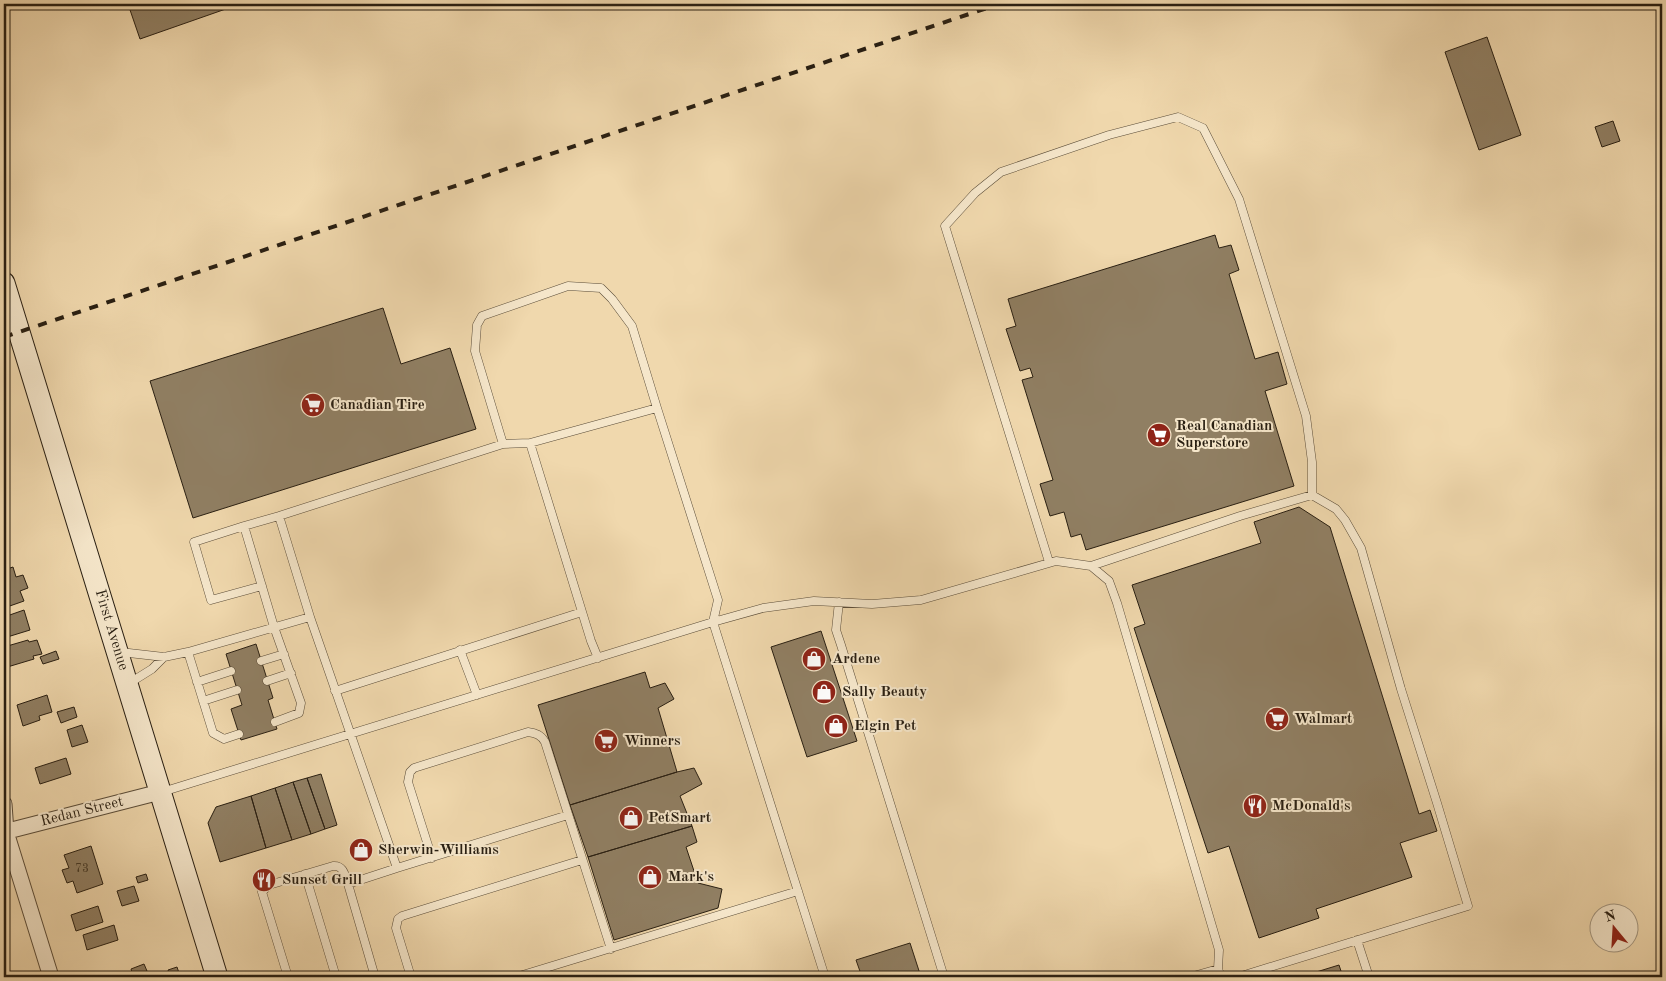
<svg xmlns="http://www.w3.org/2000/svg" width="1666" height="981" font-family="'Old Standard TT',serif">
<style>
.building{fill:#907f63;stroke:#291f12}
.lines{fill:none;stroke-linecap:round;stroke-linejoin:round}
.service-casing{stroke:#5b4d39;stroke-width:9}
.minor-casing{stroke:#5b4d39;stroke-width:17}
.secondary-casing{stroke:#291f12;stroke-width:23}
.service{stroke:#f5e6ca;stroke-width:8}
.minor{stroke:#f5e6ca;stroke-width:15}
.secondary{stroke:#f5e6ca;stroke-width:21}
.rail{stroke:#291f12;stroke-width:4;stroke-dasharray:9 9;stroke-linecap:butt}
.labels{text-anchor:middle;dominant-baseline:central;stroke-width:4;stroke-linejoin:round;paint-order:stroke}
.number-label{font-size:12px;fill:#433726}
.poi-label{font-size:15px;font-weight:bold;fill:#291f12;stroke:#f5e6ca;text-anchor:start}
.street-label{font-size:15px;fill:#291f12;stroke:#f5e6ca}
</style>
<rect width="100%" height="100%" fill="#f0d8ad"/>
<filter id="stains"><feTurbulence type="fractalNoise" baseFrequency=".004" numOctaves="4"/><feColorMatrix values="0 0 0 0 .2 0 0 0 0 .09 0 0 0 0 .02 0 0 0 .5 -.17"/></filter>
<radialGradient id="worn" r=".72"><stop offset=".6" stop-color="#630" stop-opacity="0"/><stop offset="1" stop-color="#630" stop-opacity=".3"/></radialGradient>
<path class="building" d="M128,4H240L140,39Z
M1487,37L1521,135L1479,150L1445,52Z
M1613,121L1620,141L1602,147L1595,127Z
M1215,235L1219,248L1231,245L1239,270L1229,274L1255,359L1278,352L1287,384L1265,391L1294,486L1086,550L1081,534L1071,537L1064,512L1050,516L1040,484L1053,480L1022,380L1033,377L1030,368L1020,371L1006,329L1016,326L1008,299Z
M383,308L401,364L450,348L476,429L193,518L150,381Z
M1299,507L1330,527L1419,814L1430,810L1437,831L1400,843L1412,877L1316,909L1319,918L1259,938L1229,846L1208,853L1134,628L1145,624L1132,585L1261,543L1254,522Z
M5,511L9,525L4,527V512Z
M13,567L16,577L23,575L28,588L20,591L24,601L4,608V570Z
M24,610L30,630L4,638V617Z
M821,631L857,741L807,757L771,647Z
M28,640L29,642L37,640L42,654L33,656L34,659L4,668V647Z
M256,644L273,698L268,700L277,729L241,740L231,709L242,705L226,654Z
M56,651L59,659L43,664L40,657Z
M645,672L650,688L665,683L674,699L658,708L677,772L570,805L538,705Z
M47,695L52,712L39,716L40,720L23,726L17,705Z
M74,707L77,717L61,723L57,712Z
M82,725L88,742L72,747L67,730Z
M66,758L71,774L40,784L35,768Z
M694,768L702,784L680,796L692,826L588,857L570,805L677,772Z
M321,774L337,825L325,829L307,778Z
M307,778L325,829L311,834L293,782Z
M293,782L311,834L292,840L275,788Z
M275,788L292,840L266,848L251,796Z
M251,796L266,848L220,862L208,823L216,807Z
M692,826L697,842L686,847L698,883L722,889L718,908L614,940L588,857Z
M91,846L103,884L77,893L73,881L67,883L62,870L69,868L64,855Z
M146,874L148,880L138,883L136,877Z
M134,886L139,901L122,906L117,891Z
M98,906L103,922L76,931L71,915Z
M114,925L118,940L87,950L83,935Z
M910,943L921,977H862L856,960Z
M144,964L147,971L133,976L131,969Z
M1339,965L1343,977H1300Z
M177,967L180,976L170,977L168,970Z"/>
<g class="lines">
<g class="service-casing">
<path id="service" d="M530,443L503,444L475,351L477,325L482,316L568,286L601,288L612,299L632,326L657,408
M244,526L194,542L211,600L262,586
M1049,562L945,226L975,193L1001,172L1109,135L1178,117L1203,128L1239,199L1306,416L1312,462V495
M1091,566L1240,516L1312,495L1336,509L1345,520L1361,548L1401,689L1437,803L1468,906L1238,977
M839,602L836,630L841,645L944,977
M310,617L279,516L503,444
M713,622L763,608L814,601L872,604L921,600L1056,561L1091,566L1109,581L1117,603L1219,950L1218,969
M460,650L477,695
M120,652L164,657L188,652L310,617L397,868L568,815
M188,652L213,733L224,739L239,734
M598,658L591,641L530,443L657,408L718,600L713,622
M261,661L284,654
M267,681L291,673
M197,682L231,671
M128,684L152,669L164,657
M335,691L582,612
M203,701L237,690
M275,722L299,713L301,703L274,627L244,526L279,516
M162,792L713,622L825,977
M432,858L408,782L410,772L414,768L528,732C536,733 541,735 545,742L611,949
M305,874L336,977
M1357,940L1369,977
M288,977L262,892L269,885L333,866C344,865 345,876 348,884
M375,977L348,884L397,868
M411,977L396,928L398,919L402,916L582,860
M516,977L798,891
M1190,977L1218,969L1221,977"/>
</g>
<g class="minor-casing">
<path id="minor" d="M4,804L6,832L51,977
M4,832L160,792"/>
</g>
<g class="secondary-casing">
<path id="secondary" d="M4,283L217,977"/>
</g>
<use href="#service" class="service"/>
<use href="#minor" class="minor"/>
<use href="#secondary" class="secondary"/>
<path class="rail" d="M4,337L999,4"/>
</g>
<defs>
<g id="supermarket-disc" transform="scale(1.25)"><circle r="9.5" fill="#8f2418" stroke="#f5e6ca"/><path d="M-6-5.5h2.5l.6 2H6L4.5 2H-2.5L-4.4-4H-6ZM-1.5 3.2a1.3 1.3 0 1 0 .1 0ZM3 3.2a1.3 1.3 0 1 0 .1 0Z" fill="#fff"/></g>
<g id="shop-disc" transform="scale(1.25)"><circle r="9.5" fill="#8f2418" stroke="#f5e6ca"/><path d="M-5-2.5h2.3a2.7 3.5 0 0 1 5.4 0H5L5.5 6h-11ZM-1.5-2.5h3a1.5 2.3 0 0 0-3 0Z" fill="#fff"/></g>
<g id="restaurant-disc" transform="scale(1.25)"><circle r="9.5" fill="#8f2418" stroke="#f5e6ca"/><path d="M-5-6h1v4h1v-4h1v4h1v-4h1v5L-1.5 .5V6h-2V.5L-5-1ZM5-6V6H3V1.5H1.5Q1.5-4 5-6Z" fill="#fff"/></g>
</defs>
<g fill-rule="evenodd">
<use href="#supermarket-disc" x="313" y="405"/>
<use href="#supermarket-disc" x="1159" y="435"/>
<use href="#shop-disc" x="814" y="659"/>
<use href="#shop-disc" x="824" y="692"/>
<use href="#supermarket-disc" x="1277" y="719"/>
<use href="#shop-disc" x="836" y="726"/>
<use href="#supermarket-disc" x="606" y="741"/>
<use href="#restaurant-disc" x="1255" y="806"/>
<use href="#shop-disc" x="631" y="818"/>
<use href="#shop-disc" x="361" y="850"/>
<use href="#shop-disc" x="650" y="877"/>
<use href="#restaurant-disc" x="264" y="880"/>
</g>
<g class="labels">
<g class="number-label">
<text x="82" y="869">73</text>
</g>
<g class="poi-label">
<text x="330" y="405">Canadian Tire</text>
<text x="1176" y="426">Real Canadian<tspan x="1176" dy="17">Superstore</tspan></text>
<text x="832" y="659">Ardene</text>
<text x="842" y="692">Sally Beauty</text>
<text x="1294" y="719">Walmart</text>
<text x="854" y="726">Elgin Pet</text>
<text x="624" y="741">Winners</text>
<text x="1272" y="806">McDonald's</text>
<text x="648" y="818">PetSmart</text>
<text x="378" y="850">Sherwin-Williams</text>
<text x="668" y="877">Mark's</text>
<text x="282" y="880">Sunset Grill</text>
</g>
<g class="street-label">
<text transform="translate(111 630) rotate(73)">First Avenue</text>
<text transform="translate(82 812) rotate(-14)">Redan Street</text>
</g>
</g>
<rect width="1666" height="981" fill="none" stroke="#f0d8ad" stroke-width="20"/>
<rect x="5" y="5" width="1656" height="971" fill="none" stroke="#291f12" stroke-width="2.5"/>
<rect x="10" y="10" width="1646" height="961" fill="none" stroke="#291f12"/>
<g transform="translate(1614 928) rotate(342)"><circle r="24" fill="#f5e6ca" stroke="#a39680"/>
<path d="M0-4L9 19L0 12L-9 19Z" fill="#8f2418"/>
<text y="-8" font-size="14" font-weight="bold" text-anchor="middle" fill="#291f12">N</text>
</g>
<rect width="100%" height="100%" filter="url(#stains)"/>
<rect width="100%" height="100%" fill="url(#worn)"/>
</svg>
